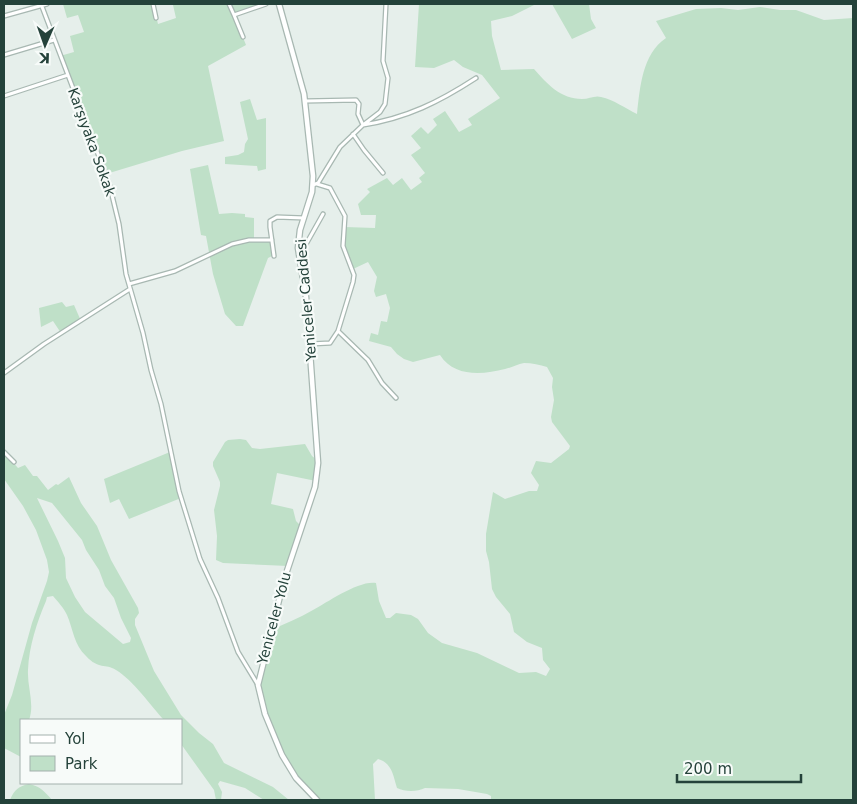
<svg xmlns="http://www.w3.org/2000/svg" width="857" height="804" font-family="'DejaVu Sans',sans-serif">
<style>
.green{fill:#bfe0c8;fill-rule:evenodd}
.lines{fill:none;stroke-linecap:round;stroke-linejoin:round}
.minor-casing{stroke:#a8b8b2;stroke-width:5.5}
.tertiary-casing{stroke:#a8b8b2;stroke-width:7}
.minor{stroke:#fff;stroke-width:3}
.tertiary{stroke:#fff;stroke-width:4.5}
.labels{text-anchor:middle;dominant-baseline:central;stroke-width:4.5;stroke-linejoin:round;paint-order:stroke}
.street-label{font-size:14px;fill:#24423a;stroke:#f7fbf9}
</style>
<rect width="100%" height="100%" fill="#e6efeb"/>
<path class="green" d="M63,4H153L158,24L176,18L173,5L178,4H266L234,15L246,45L208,66L224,141L182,151L106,174L60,56L74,52L70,36L84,32L78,15L67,18Z
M419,4H536L512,16L491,21L492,36L501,70L534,69C547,84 561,99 582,99C589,99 595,95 601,97C614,100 625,108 637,114C640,88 642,54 666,38L656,21L696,9L721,8L738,10L760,7L780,10H796L824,20L853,18V264L852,265L853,269V800H491V796L487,794L458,789L425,788C417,792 405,792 397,788C393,775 392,763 378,759L373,764L375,800H317L304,787L274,737L258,685L270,630C285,624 299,618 313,610C328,602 359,580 376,583L379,601L386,618H390L396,613L411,615L418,619L428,633L442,643L477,653L519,673L536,672L546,676L550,669L543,660L542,648L527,642L514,632L510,614L496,597L492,589L489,562L486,551V534L493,492L505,499L529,491H537L539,485L531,473L536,461L551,463L569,449L570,446L552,422L551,417L554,400L552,387L553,378L547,367C540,365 532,363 524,363C517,364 511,368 505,369C482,375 454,377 440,355L413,362L404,359L397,354L391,347L369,341L371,333L378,335L381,321L387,322L390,308L386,294L376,297L374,291L377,277L368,262L353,269L343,246L345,227L375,228L376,215H361L358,204L370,192L367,189L387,178L393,185L402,178L411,190L422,182L419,178L425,173L411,155L421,148L411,136L421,127L428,134L437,125L433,119L445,111L459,132L472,125L468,119L500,98L482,75L463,67L454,60L434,68L415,67Z
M552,4H589L591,19L596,28L572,39Z
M250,99L257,120L266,118V169L258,171L257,166L225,164V157L238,155L244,152L245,144L248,139L240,102Z
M208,165L219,214L232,213L245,214V217L254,218V240H272L274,255L268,258L243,326H236L225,314L213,274L206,236L201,235L190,169Z
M62,302L66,307L74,305L81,321L61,333L53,321L41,327L39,308Z
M240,439L246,440L252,448L260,449L305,444L312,456L318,461L316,481L277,473L271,504L293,509L296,521L301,526L288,566L223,563L216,560L217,536L214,510L220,486V482L213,466V462L225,442L228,440Z
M4,452L18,468L25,465L33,476H37L48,490L56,484L58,485L69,477L81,503L97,526L111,560L138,608L139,613L135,619V625L154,671L181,715L199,733L213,744L224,763L273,787L289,800H264L245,788L220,781L218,784L222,792L221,800H216L214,790L181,744V720H164C151,706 133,680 116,670C105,663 99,670 86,656C74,645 73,629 67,615C64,608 58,602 53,596L47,597L46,601C37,622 29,646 28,670C27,687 35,704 29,720H21V757L4,748V715L12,695L32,623L47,581L49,572L47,560L36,530L23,506L4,479ZM37,498L52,503L82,540L86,550L99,570L105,586L114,598L121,618L131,638L130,642L123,644L85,612L75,597L66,578L65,558L58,541Z
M170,452L181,498L129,519L119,499L110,503L104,479Z
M29,784C40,786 45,792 52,800H10C14,790 19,786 29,784Z"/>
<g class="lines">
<g class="minor-casing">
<path id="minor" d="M41,4L109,183L119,224L126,274L143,333L151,370L161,404L179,491L200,559L218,598L238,652L258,685
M153,4L156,18
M229,4L234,15L266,4
M234,15L243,37
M4,16L47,4
M4,55L54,40
M4,96L68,75
M306,101L356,100L359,104L358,114L363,125C407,118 439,102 476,78
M353,134L364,150L383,173
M317,184L330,188L345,216L343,246L354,275L353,282L338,331
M313,185L318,183L340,147L363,125L380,112L385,104L388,78L383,61L386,4
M299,253L305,246L323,214
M274,256L270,227V221L277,217L304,218
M129,284L175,271L232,244L249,240H272
M310,344L330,343L338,331L368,360L382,383L396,398
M4,373L44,344L130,289
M4,452L14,462"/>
</g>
<g class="tertiary-casing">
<path id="tertiary" d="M279,4L304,94L313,176L312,192L300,230L298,248L306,297L318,463L315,487L284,580L258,685L265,714L282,755L296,778L317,800"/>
</g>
<use href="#minor" class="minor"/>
<use href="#tertiary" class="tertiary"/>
</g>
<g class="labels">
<g class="street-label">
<text transform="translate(92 142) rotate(70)">Karşıyaka Sokak</text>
<text transform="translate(306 300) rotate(-95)">Yeniceler Caddesi</text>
<text transform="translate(274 618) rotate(-75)">Yeniceler Yolu</text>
</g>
</g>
<rect width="857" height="804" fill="none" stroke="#24423a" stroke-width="10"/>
<rect x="20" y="719" width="162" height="65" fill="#f7fbf9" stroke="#a3b1ad"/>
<rect x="30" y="735" width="25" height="8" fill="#ffffff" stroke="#a3b1ad"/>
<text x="65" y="744" font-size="15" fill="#24423a">Yol</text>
<rect x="30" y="756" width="25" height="15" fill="#bfe0c8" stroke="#a3b1ad"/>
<text x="65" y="769" font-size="15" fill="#24423a">Park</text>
<g transform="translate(45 45) rotate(182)" stroke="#f7fbf9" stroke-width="4" paint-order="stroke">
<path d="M0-4L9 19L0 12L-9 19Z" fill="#24423a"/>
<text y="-8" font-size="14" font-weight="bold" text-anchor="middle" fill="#24423a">K</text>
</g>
<path d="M677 774v8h124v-8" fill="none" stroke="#24423a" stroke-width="2.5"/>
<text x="684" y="774" font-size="15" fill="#24423a" stroke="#f7fbf9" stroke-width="4" paint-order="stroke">200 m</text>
</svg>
